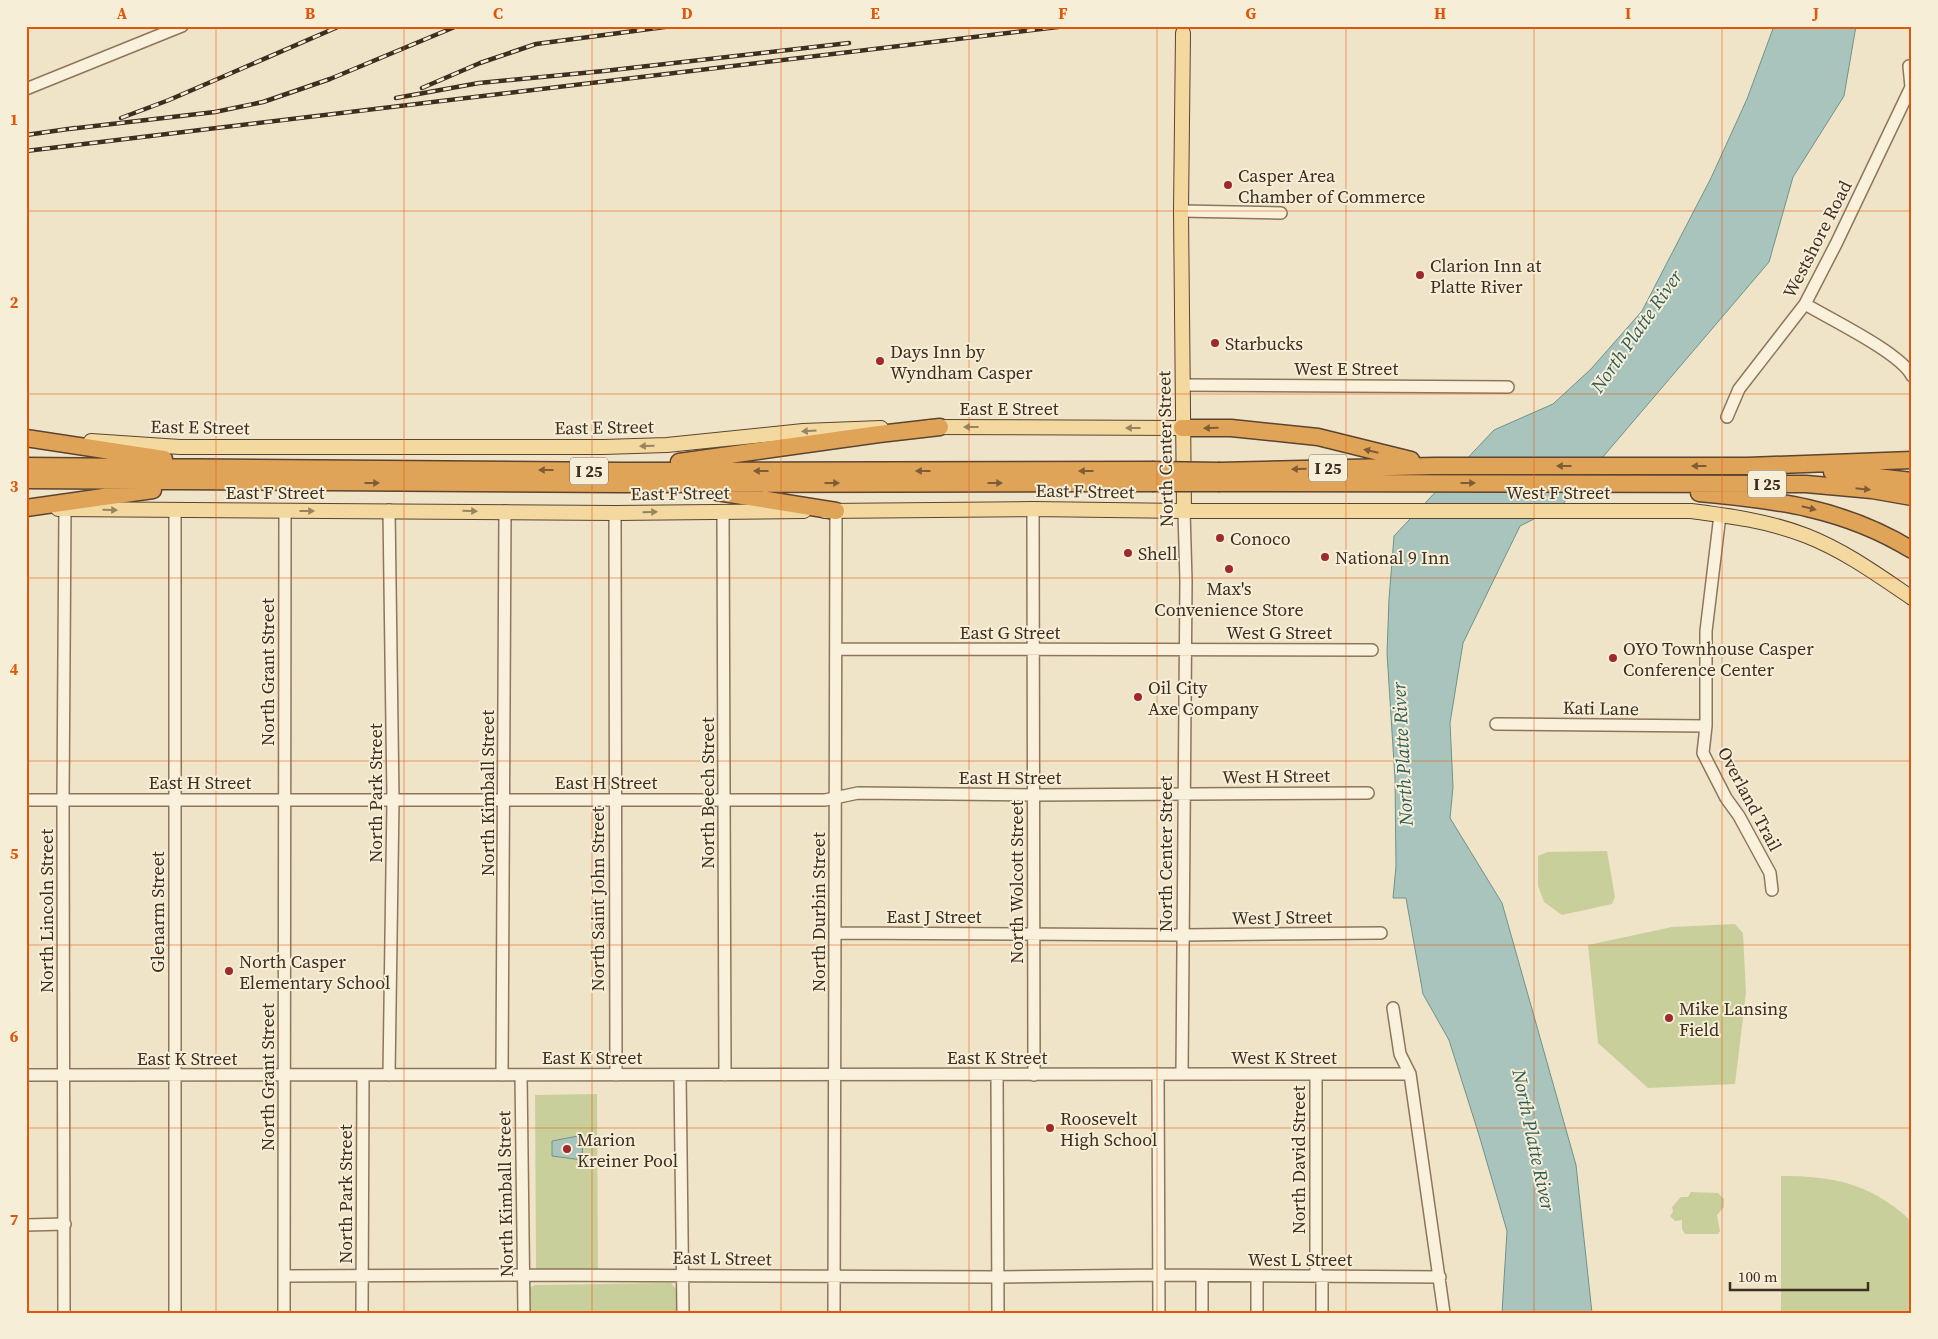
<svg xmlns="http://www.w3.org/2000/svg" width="1938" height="1339" font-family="'Source Serif 4',serif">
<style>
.green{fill:#c9cf9b}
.water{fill:#a9c4bc;stroke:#6f938a}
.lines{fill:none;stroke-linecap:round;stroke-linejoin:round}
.minor-casing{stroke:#8d765c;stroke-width:14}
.major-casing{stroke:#5b4430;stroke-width:16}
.highway-casing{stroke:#5b4430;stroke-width:19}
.minor{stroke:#faf1dc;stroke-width:11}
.major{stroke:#f3d9a0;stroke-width:14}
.highway{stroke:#e0a458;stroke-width:16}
.rail-casing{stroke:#3d2e20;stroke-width:4.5}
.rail{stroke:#f7eed8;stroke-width:2.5;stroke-dasharray:8;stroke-linecap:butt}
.highway-bridge-casing{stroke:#5b4430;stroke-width:19;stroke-linecap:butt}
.highway-bridge{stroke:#e0a458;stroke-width:16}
.oneway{fill:#988460}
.oneway2{fill:#7e5d36}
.grid{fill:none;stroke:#df570d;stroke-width:1;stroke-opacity:0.55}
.poi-dot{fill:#9e2a2b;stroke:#f7eed8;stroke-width:2}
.labels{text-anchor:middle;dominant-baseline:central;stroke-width:4;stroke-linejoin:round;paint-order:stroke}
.shield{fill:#f7eed8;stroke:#756857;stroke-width:1}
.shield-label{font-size:16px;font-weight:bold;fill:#3d2e20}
.poi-label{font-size:18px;fill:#3d2e20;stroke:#f7eed8;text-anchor:start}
.street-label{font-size:18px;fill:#3d2e20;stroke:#f7eed8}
.water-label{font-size:19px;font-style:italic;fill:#2f5d5a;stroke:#f7eed8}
.neatline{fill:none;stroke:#df570d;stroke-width:2}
.grid-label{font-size:16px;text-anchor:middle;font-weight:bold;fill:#df570d}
</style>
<rect width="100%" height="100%" fill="#f0e4c8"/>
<path class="green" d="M1607,851L1615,897L1612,904L1562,915L1544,902L1538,886V856L1547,852Z
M1735,924L1743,933L1746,993L1735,1084L1648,1088L1598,1043L1588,945L1672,927Z
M597,1094L598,1270H536L535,1095Z
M1781,1176C1833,1176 1869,1183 1909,1219L1912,1222V1313H1781Z
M1691,1192L1718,1193L1724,1199V1207L1717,1215L1720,1231L1718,1234H1685L1682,1229V1220L1675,1221L1670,1216L1673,1212L1672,1207L1681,1197H1688Z
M671,1283L676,1289V1313H529L528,1289L535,1285Z"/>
<path class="water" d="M1774,26H1856L1844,96L1793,177L1769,262L1562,505L1520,526L1463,643L1450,723L1453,787L1450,818L1502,903L1576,1165L1592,1313H1502L1507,1231L1479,1135L1449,1040L1423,994L1406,898H1393L1396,866L1395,779L1387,653L1389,599L1394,536L1494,430L1553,404L1591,369L1642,311L1711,178L1747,99Z
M583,1135L582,1160L552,1156V1141Z"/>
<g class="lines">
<g class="minor-casing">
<path id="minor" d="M26,89L182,26
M1181,211L1281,213
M1805,304C1830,319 1901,353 1912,376
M1183,385L1508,387
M1727,417L1739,389L1805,304L1836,244L1911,87L1909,66
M1033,509L1034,1075
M723,511L725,1075
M615,513L616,1075
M1720,515L1706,631V726L1703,753L1726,798L1739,816L1770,873L1772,890
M836,649L1372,650
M1496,724L1706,726
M26,800H825L858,793L1034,795L1368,793
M835,933L1183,935L1381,933
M1393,1008L1400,1054L1410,1074L1444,1313
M1158,1074L1159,1313
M1182,1074L1186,581L1184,511
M1316,1074V1276
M26,1075L1410,1074
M389,1075L393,800L389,510
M502,1075L505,511
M521,1075L524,1313
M680,1075L683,1313
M997,1075L998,1313
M26,1225L65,1224
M284,1276L524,1275L998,1277L1159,1275L1440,1277
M1202,1276V1313
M1257,1276V1313
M64,1313L63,800L65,509
M175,1313V511
M284,1313L285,511
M362,1313L363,1075
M834,1313L836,511
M1322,1313V1276"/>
</g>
<g class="major-casing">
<path id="major" d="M1183,33L1181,211L1184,511
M930,427L1182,428
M91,441L180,447H603L667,445L803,431L881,428
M58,509L615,513L804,511
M825,511L1033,509L1184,511H1691C1730,516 1769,521 1807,536C1845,551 1878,575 1912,598"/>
</g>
<g class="highway-casing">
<path id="highway" d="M1182,428H1231L1318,437L1411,460
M26,438L164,459
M679,462L879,434L940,427
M26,466L622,471L1152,470
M1220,471L1435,466H1748L1912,460
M1832,472L1912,481
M26,480L622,484L1152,483
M1220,483L1806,484L1872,490L1912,497
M717,492L836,511
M1699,493C1776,500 1844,508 1912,550
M26,508L153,490"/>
</g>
<use href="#minor" class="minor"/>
<use href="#major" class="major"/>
<use href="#highway" class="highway"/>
<g class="rail-casing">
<path id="rail" d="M422,88L480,63L536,44L672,26
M396,98L479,83L604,71L849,43
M121,118L169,100L340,26
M69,129L215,112L263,102L330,79L457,26
M26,135L75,128
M26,151L1066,26"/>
</g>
<use href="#rail" class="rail"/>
<g class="highway-bridge-casing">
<path id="highway-bridge" d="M1152,470L1220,471
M1152,483H1220"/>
</g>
<use href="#highway-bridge" class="highway-bridge"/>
</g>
<defs><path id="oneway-solid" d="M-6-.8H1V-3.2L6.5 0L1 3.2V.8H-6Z" transform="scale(1.25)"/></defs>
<g class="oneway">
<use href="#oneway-solid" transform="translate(971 427) rotate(-180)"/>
<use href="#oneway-solid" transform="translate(1133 428) rotate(-180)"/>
<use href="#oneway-solid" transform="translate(809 431) rotate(176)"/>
<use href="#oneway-solid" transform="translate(647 446) rotate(178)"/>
<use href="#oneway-solid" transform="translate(110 510) rotate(1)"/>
<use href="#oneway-solid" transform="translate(307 511)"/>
<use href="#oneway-solid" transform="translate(470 511) rotate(1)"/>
<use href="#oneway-solid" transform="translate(650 512) rotate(-1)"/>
</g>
<g class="oneway2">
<use href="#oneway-solid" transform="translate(1211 428) rotate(179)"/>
<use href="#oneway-solid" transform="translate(1371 451) rotate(-167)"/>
<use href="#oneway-solid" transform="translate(1564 466) rotate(180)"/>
<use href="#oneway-solid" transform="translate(1699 466) rotate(-180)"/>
<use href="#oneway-solid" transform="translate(1299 469) rotate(179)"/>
<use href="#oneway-solid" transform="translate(546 470) rotate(-180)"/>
<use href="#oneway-solid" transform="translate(761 471) rotate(180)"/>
<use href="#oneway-solid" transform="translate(923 471) rotate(-180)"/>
<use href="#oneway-solid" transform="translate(1086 471) rotate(180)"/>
<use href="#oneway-solid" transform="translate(372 483)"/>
<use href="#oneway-solid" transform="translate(832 483)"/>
<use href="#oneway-solid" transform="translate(995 483)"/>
<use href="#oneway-solid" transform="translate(1468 483)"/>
<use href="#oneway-solid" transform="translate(1863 489) rotate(6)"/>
<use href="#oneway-solid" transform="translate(1809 508) rotate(14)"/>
</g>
<path class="grid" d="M216,26V1313M404,26V1313M592,26V1313M781,26V1313M969,26V1313M1157,26V1313M1346,26V1313M1534,26V1313M1722,26V1313M26,211H1912M26,394H1912M26,578H1912M26,761H1912M26,945H1912M26,1128H1912"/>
<g class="poi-dot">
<circle cx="1228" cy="185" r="5"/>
<circle cx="1420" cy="275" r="5"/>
<circle cx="1215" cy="343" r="5"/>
<circle cx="880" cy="361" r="5"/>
<circle cx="1220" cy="538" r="5"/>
<circle cx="1128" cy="553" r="5"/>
<circle cx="1325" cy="557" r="5"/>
<circle cx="1229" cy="569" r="5"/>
<circle cx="1613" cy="658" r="5"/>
<circle cx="1138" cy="697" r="5"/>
<circle cx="229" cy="971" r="5"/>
<circle cx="1669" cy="1018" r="5"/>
<circle cx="1050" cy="1128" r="5"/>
<circle cx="567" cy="1149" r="5"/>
</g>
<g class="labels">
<g class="shield">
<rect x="1309" y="454.5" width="38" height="27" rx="4"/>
<rect x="570" y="457.5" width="38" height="27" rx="4"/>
<rect x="1748" y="470.5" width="38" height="27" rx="4"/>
</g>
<g class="shield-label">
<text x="1328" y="468">I 25</text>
<text x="589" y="471">I 25</text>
<text x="1767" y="484">I 25</text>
</g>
<g class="poi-label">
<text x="1238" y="175">Casper Area<tspan x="1238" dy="21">Chamber of Commerce</tspan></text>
<text x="1430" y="265">Clarion Inn at<tspan x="1430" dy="21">Platte River</tspan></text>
<text x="1225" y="343">Starbucks</text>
<text x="890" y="351">Days Inn by<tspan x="890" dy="21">Wyndham Casper</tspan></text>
<text x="1230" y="538">Conoco</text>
<text x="1138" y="553">Shell</text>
<text x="1335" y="557">National 9 Inn</text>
<text x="1229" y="588" text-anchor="middle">Max's<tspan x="1229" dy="21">Convenience Store</tspan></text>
<text x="1623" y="648">OYO Townhouse Casper<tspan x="1623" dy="21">Conference Center</tspan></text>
<text x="1148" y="687">Oil City<tspan x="1148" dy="21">Axe Company</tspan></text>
<text x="239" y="961">North Casper<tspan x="239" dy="21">Elementary School</tspan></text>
<text x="1679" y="1008">Mike Lansing<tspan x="1679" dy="21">Field</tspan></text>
<text x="1060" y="1118">Roosevelt<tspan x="1060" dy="21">High School</tspan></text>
<text x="577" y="1139">Marion<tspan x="577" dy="21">Kreiner Pool</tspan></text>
</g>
<g class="street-label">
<text transform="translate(1817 239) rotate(-63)">Westshore Road</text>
<text x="1346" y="368">West E Street</text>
<text x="1009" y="408">East E Street</text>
<text transform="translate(200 427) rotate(1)">East E Street</text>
<text transform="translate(604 427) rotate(-1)">East E Street</text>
<text transform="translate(1165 449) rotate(-91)">North Center Street</text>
<text transform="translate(1085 491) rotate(1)">East F Street</text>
<text x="275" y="492">East F Street</text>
<text x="1558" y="492">West F Street</text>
<text transform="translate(680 493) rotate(-1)">East F Street</text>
<text x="1010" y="632">East G Street</text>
<text x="1279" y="632">West G Street</text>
<text transform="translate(267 672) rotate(-90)">North Grant Street</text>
<text transform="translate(1601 708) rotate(1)">Kati Lane</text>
<text transform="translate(1276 776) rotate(-1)">West H Street</text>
<text x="1010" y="777">East H Street</text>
<text x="200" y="782">East H Street</text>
<text x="606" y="782">East H Street</text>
<text transform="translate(375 793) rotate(-90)">North Park Street</text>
<text transform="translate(487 793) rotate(-90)">North Kimball Street</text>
<text transform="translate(707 793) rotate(-90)">North Beech Street</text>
<text transform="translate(1750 799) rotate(62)">Overland Trail</text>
<text transform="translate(1165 854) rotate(-90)">North Center Street</text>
<text transform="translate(1016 882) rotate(-90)">North Wolcott Street</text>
<text transform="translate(597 899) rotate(-90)">North Saint John Street</text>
<text transform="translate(46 911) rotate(-90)">North Lincoln Street</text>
<text transform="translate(157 912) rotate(-90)">Glenarm Street</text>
<text transform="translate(818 912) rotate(-90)">North Durbin Street</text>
<text x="934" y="916">East J Street</text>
<text transform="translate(1282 917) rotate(-1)">West J Street</text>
<text x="592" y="1057">East K Street</text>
<text x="997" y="1057">East K Street</text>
<text x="1284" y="1057">West K Street</text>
<text x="187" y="1058">East K Street</text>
<text transform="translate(267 1077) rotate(-90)">North Grant Street</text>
<text transform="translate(1298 1160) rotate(-90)">North David Street</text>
<text transform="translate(345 1194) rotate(-90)">North Park Street</text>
<text transform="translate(505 1194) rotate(-91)">North Kimball Street</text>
<text transform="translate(722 1258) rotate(1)">East L Street</text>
<text x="1300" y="1259">West L Street</text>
</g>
<g class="water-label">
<text transform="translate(1636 331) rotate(-55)">North Platte River</text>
<text transform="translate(1402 754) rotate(-93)">North Platte River</text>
<text transform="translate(1534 1140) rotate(78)">North Platte River</text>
</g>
</g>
<rect width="1938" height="1339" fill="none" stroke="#f7eed8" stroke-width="55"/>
<path d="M1730 1282v8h138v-8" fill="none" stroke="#3d2e20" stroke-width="2.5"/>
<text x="1738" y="1282" font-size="15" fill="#3d2e20" stroke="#f7eed8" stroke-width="4" paint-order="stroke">100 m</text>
<rect x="28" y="28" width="1882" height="1284" class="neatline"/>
<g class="grid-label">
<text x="122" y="19">A</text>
<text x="310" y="19">B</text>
<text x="498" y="19">C</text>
<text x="687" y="19">D</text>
<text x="875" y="19">E</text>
<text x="1063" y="19">F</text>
<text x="1251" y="19">G</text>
<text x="1440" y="19">H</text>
<text x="1628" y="19">I</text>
<text x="1816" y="19">J</text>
<text x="14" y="125">1</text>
<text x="14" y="308">2</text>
<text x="14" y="492">3</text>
<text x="14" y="675">4</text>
<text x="14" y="859">5</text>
<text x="14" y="1042">6</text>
<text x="14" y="1225">7</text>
</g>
</svg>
